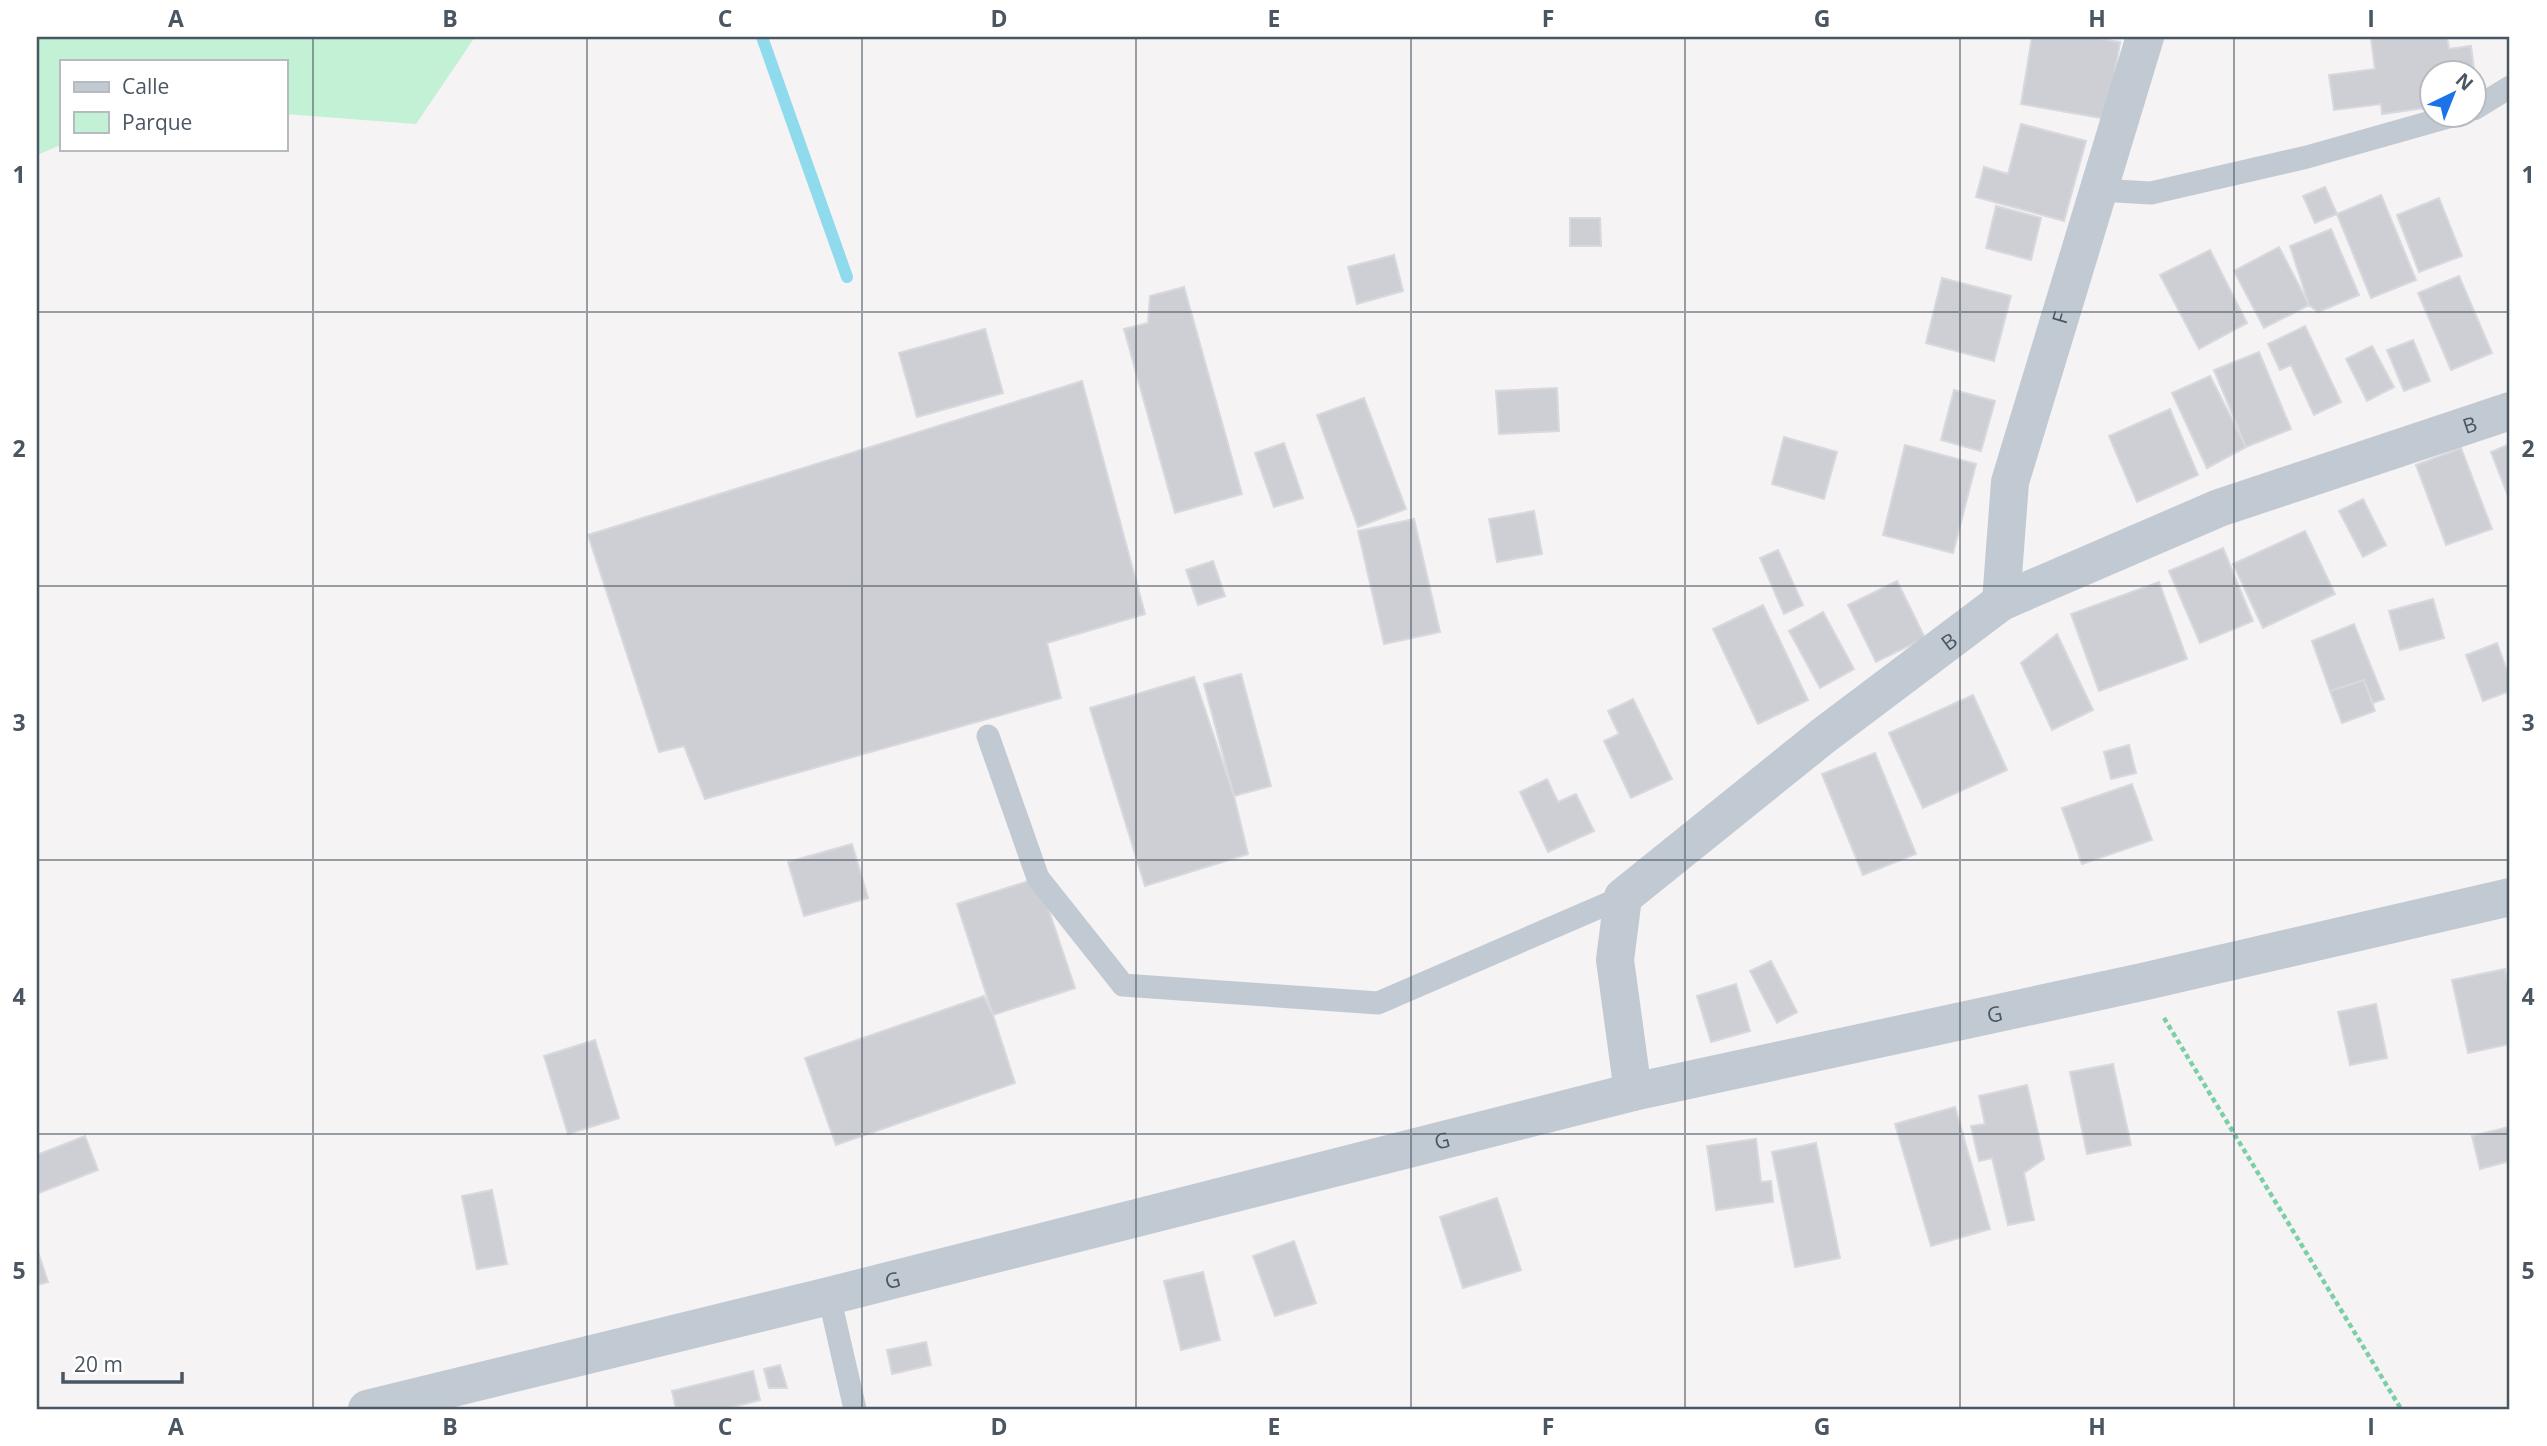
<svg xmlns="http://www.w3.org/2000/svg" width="2547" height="1446" font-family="'Open Sans',sans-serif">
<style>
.green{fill:#c3f1d5}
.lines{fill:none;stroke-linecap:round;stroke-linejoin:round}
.stream{stroke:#90daee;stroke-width:12}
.building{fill:#cdcfd5;stroke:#d7d9de;stroke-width:2}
.path{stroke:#7ad0a6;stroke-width:4.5;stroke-dasharray:5 3.5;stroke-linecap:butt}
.service{stroke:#c1cad2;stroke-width:23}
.minor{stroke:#c1cad2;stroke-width:38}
.grid{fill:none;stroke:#4a5661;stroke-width:2;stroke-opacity:0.55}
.labels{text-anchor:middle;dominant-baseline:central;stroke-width:6;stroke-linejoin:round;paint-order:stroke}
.street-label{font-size:21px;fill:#4a5661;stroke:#fff}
.neatline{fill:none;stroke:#4a5661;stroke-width:2.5}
.grid-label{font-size:23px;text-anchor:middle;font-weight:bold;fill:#4a5661}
</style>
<rect width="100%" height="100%" fill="#f5f3f3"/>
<path class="green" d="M37,37H475L416,124L285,114V61H61V145L37,155Z"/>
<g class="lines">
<path class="stream" d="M762,37L847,277"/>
</g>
<path class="building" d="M2032,37H2091L2120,42L2107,119L2021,104Z
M2447,37L2449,49L2471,46L2478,101H2474V74H2432V107L2382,114L2381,104L2334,110L2329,75L2375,69L2371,38Z
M2021,124L2086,141L2064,221L1976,197L1984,167L2008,174Z
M2325,187L2337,214L2315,223L2303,196Z
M2381,195L2416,280L2371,298L2337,214Z
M2439,198L2462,256L2419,272L2397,215Z
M1996,206L2041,218L2031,260L1986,248Z
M1570,218H1600L1601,246H1570Z
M2331,229L2359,295L2318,312L2309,305L2290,246Z
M2279,247L2309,305L2264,328L2234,271Z
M2210,250L2247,323L2199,349L2160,275Z
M1394,255L1403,291L1357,304L1348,267Z
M2459,276L2492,353L2451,370L2418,293Z
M1942,278L2011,296L1994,361L1926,343Z
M1184,287L1242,494L1175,513L1124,329L1148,323L1150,296Z
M2305,326L2341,402L2314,415L2291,365L2280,370L2268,344Z
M985,329L1003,393L917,417L899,353Z
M2413,340L2430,381L2404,391L2387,350Z
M2372,346L2394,387L2367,401L2346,359Z
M2259,352L2291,429L2246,447L2214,370Z
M2210,376L2246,447L2207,468L2172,393Z
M1082,381L1145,614L1047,643L1061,698L705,799L684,746L659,752L588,535Z
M1557,388L1559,431L1499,434L1496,391Z
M1954,390L1995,401L1981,451L1941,440Z
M1364,398L1406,509L1358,527L1317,415Z
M2170,409L2198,475L2137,502L2109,436Z
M1784,437L1837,452L1824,499L1772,484Z
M1284,443L1303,498L1274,507L1255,453Z
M2510,444V501L2491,452Z
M1905,445L1976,464L1953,553L1883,535Z
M2461,448L2492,529L2446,545L2416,465Z
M2363,499L2386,545L2363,557L2339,511Z
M1534,511L1542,554L1497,562L1489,519Z
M1414,519L1440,632L1384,644L1358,531Z
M2305,531L2335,594L2263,628L2233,564Z
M2223,548L2253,621L2200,643L2169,571Z
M1778,550L1803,605L1784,614L1760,558Z
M1213,561L1225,596L1198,605L1186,570Z
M1897,581L1925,638L1876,662L1848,605Z
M2159,582L2187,659L2099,691L2071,614Z
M2433,599L2444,638L2400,650L2389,611Z
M1763,605L1808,700L1758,724L1713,629Z
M1823,612L1854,669L1820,688L1789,631Z
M2354,624L2384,699L2373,703L2364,680L2330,691L2312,641Z
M2057,634L2093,710L2052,730L2021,663Z
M2497,643L2510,679V691L2483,701L2466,655Z
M1241,674L1271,786L1234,796L1204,684Z
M1194,677L1234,796L1248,854L1145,886L1090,708Z
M2364,680L2375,711L2342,723L2330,691Z
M1973,695L2007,770L1923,808L1889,733Z
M1633,699L1672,779L1631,798L1604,741L1619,734L1608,711Z
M2129,745L2136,773L2111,779L2104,752Z
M1875,753L1916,854L1863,875L1822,774Z
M1547,779L1558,802L1576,794L1594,831L1548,852L1520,792Z
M2132,784L2152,840L2082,864L2062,808Z
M852,844L868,898L804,916L788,862Z
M1038,878L1075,988L993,1015L957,904Z
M1771,961L1797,1012L1777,1023L1750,971Z
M2505,969L2510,994V1044L2468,1053L2452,980Z
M1736,984L1750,1031L1711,1042L1697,996Z
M984,996L993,1015L1015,1083L836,1145L805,1058Z
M2376,1004L2387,1058L2350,1065L2338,1012Z
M595,1040L619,1118L568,1134L544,1056Z
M2113,1064L2131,1145L2087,1154L2070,1072Z
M2027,1085L2044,1159L2024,1173L2034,1220L2008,1225L1992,1158L1979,1161L1971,1126L1985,1124L1979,1096Z
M1955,1107L1990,1229L1931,1246L1895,1124Z
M2509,1127L2510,1161L2480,1169L2472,1136Z
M85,1136L98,1170L39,1193L37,1187V1155Z
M1756,1139L1761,1182L1771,1181L1773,1202L1716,1210L1707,1146Z
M1816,1143L1840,1258L1795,1267L1772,1152Z
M492,1190L507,1264L477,1269L462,1196Z
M1497,1198L1521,1270L1463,1288L1440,1217Z
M1294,1241L1316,1303L1275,1316L1253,1256Z
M37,1249L48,1282L37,1285Z
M1203,1272L1220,1340L1181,1350L1164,1281Z
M926,1342L931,1365L892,1374L887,1350Z
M780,1365L787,1388H769L764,1369Z
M753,1371L760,1400L725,1409H676L672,1391Z"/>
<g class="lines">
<path class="path" d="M2164,1018L2401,1409"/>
<path class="service" d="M2474,109L2510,87
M2098,190L2151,193L2307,157L2452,116
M988,736L1038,878L1123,985L1378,1003L1623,897
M829,1296L855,1409"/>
<g class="minor">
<path id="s1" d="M2001,602L2010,482L2145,37"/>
<path id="s2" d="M1633,1092L1615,960L1623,897L1823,736L2001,602L2219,508L2510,411"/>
<path id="s3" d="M367,1409L829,1296L1633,1092L2142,982L2510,897"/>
</g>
</g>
<path class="grid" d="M313,37V1409M587,37V1409M862,37V1409M1136,37V1409M1411,37V1409M1685,37V1409M1960,37V1409M2234,37V1409M37,312H2510M37,586H2510M37,860H2510M37,1134H2510"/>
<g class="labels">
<g class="street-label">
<text stroke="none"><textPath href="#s1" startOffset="292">F</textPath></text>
<text stroke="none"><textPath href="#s2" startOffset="1178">B</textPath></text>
<text stroke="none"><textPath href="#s2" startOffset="611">B</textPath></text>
<text stroke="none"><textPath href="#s3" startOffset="1675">G</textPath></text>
<text stroke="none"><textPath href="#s3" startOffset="1108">G</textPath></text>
<text stroke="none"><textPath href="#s3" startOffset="541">G</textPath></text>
</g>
</g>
<rect width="2547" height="1446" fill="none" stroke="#ffffff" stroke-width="77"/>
<rect x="60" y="60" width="228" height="91" fill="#ffffff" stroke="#b7bbc0" stroke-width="2"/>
<rect x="74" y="82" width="35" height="10" fill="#c1cad2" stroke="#b7bbc0" stroke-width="2"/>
<text x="122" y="94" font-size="21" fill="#4a5661">Calle</text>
<rect x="74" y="112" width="35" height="21" fill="#c3f1d5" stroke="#b7bbc0" stroke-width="2"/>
<text x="122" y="130" font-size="21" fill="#4a5661">Parque</text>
<g transform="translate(2453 94) rotate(43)"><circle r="33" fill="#ffffff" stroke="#b7bbc0" stroke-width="2"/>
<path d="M0-5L12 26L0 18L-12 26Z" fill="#1a73e8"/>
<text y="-10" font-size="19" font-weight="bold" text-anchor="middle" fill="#4a5661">N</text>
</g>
<path d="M63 1372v10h119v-10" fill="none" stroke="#4a5661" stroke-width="3.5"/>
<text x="74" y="1372" font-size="21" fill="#4a5661" stroke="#ffffff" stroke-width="5" paint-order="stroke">20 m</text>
<rect x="38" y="38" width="2470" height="1370" class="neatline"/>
<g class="grid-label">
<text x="176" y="27">A</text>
<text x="450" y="27">B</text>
<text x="725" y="27">C</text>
<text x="999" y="27">D</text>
<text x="1274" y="27">E</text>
<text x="1548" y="27">F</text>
<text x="1822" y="27">G</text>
<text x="2097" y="27">H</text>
<text x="2371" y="27">I</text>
<text x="19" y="183">1</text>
<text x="2528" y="183">1</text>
<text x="19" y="457">2</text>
<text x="2528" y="457">2</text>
<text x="19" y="731">3</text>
<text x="2528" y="731">3</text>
<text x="19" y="1005">4</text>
<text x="2528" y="1005">4</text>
<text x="19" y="1279">5</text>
<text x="2528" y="1279">5</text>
<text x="176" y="1435">A</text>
<text x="450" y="1435">B</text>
<text x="725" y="1435">C</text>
<text x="999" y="1435">D</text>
<text x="1274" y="1435">E</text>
<text x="1548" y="1435">F</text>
<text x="1822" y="1435">G</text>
<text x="2097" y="1435">H</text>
<text x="2371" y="1435">I</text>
</g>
</svg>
